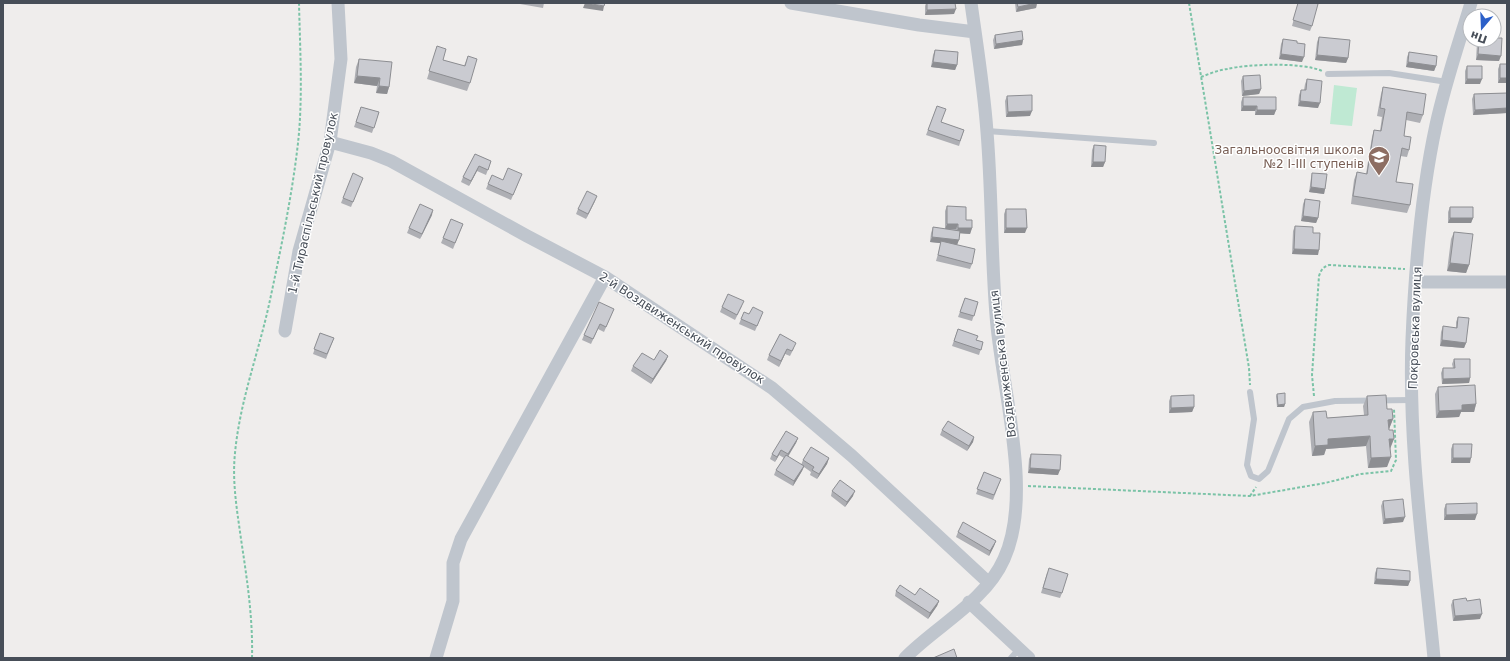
<svg xmlns="http://www.w3.org/2000/svg" width="1510" height="661" font-family="'DejaVu Sans',sans-serif">
<style>
.park{fill:#bfe9d3}
.lines{fill:none;stroke-linecap:round;stroke-linejoin:round}
.path{stroke:#7bc3a7;stroke-width:2;stroke-dasharray:3 2;stroke-linecap:butt}
.lane{stroke:#bfc5cd;stroke-width:6}
.street{stroke:#bfc5cd;stroke-width:13}
.wall{fill:#aeafb4}
.shaded-wall{fill:#8d8e92}
.building{fill:#cacbd1;stroke:#8d8e92}
.labels{text-anchor:middle;dominant-baseline:central;stroke-width:3;stroke-linejoin:round;paint-order:stroke}
.education-label{font-size:12px;fill:#785e54;stroke:#fff;text-anchor:end}
.street-label{font-size:12px;fill:#474e58;stroke:#fff}
</style>
<rect width="100%" height="100%" fill="#efedec"/>
<path class="park" d="M1334,85L1357,88L1352,126L1330,124Z"/>
<g class="lines">
<path class="path" d="M1189,3L1249,368L1250,385
M1201,77C1209,74 1218,70 1227,69C1248,64 1303,62 1322,71
M1314,396L1312,375L1319,276C1321,270 1323,267 1329,265L1405,269
M1028,486L1250,496L1325,483L1361,474L1391,471L1396,460L1394,409
M1250,496L1256,487
M252,658C253,618 247,579 241,539C237,510 232,482 235,453C240,400 259,352 270,300C281,248 292,196 298,143C303,97 300,49 299,3"/>
<path class="lane" d="M1328,74L1389,73L1447,82
M987,131L1154,143
M1250,392L1254,419L1247,465L1251,476L1259,479L1268,471L1289,419L1303,407L1335,401L1412,400
M1011,658L1019,649"/>
<path class="street" d="M791,3L919,25L975,32
M330,142L371,153L391,161L527,236L605,277L772,388L852,456L989,583
M1416,282H1507
M285,331L299,251L330,142L341,59L338,3
M969,602L1029,658
M436,658L453,601V563L461,539L605,277
M905,658C936,626 985,602 1004,559C1034,493 1001,387 996,315C991,254 992,193 987,132C984,89 977,46 971,3
M1434,658C1424,554 1408,444 1412,339C1415,268 1421,194 1436,125C1445,83 1459,43 1471,3"/>
</g>
<path class="wall" d="M521,3H544L543,8L520,4Z
M926,3H955L954,14L925,15V6Z
M1015,3H1037L1036,8L1016,12Z
M1298,3H1315L1312,26L1310,31L1292,26Z
M995,35L1023,40L1022,45L994,49L993,40Z
M1319,37L1348,58L1346,63L1315,60L1317,42Z
M1283,39L1297,43L1302,62L1279,59L1281,44Z
M1478,40H1494L1499,61L1476,60L1477,42Z
M437,46L443,60L464,66L468,56L470,83L467,91L427,79Z
M935,50L957,65L955,70L931,67L933,55Z
M1409,52L1436,66L1434,71L1406,67L1407,57Z
M359,59L389,87L387,94L376,93L377,86L354,83L356,67Z
M1500,64H1507V83H1498V69Z
M1467,66L1480,84H1465V71Z
M1243,76L1261,89L1259,94L1242,96L1241,81Z
M1307,79L1318,108L1298,106L1299,95L1301,90H1304L1305,84Z
M1383,87L1423,115L1420,123L1406,120L1404,136L1409,150L1407,157L1400,156L1396,182L1410,205L1407,213L1351,204L1354,180L1357,172L1366,174L1372,137L1374,130L1380,131L1382,117L1377,116L1381,94Z
M1507,93V113L1473,115L1472,99L1474,94Z
M1007,96L1030,116L1006,117L1005,101Z
M1243,97L1276,110L1274,115H1255V111H1241V102Z
M937,106L941,122L964,130L959,146L926,135Z
M361,107L379,112L372,133L354,127Z
M1094,145L1105,162L1103,167H1091L1092,150Z
M475,154L491,161L486,175L477,171L469,186L461,182L463,177Z
M1312,173L1325,189L1324,194L1309,192L1311,178Z
M363,178L351,207L341,203L343,198Z
M520,179L511,200L486,189L488,184L503,180Z
M1305,199L1318,218L1316,223L1301,221L1303,204Z
M595,201L586,219L576,214L578,209Z
M947,206L966,220L972,228L970,234L960,233L957,245L972,264L970,269L936,261L941,243L930,242L931,233L933,227L945,229V211Z
M1450,207L1473,218L1471,223H1448V212Z
M1006,209L1025,233H1004V214Z
M432,215L420,239L407,233L409,228Z
M451,219L463,224L453,249L441,243Z
M1295,226L1313,233L1318,255L1292,254L1293,231Z
M1454,232L1469,265L1466,273L1447,271L1451,239Z
M965,298L978,302L972,321L958,317Z
M742,306L735,320L720,312L722,307Z
M614,309L604,332L598,329L591,344L582,340L584,335Z
M749,314L761,317L755,331L739,324L741,319Z
M1458,317L1466,343L1464,348L1440,346L1441,332L1443,326L1456,328V322Z
M958,329L976,340L983,342L979,355L952,346Z
M320,333L334,338L326,359L313,354Z
M780,334L794,348L790,356L785,354L779,367L767,360L769,355Z
M668,356L666,361L651,384L631,371L633,366Z
M1454,359L1470,378L1469,383L1442,384L1441,373L1443,368H1453L1452,364Z
M1438,387L1476,404L1474,412H1461L1459,417L1436,418L1435,394Z
M1277,394L1285,404L1284,407H1277L1276,396Z
M1171,396L1194,407L1192,412L1169,413V401Z
M1367,396L1387,409L1393,419L1389,429L1390,449L1387,467L1368,468L1366,446L1326,449L1324,455L1312,456L1309,422L1313,412L1327,418L1364,415L1363,406Z
M942,430L974,437L973,442L967,451L940,435Z
M798,438L796,443L788,457L801,465L803,460L829,458L827,464L817,479L810,475L811,472L804,467L802,471L793,486L774,475L776,470L784,458L779,455L775,462L770,459L772,454Z
M1453,444L1470,463H1451V449Z
M1031,454L1058,475L1028,473L1029,459Z
M984,472L1001,479L993,500L976,494Z
M832,491L853,496L845,507L831,496Z
M1383,501L1403,522L1383,524L1381,506Z
M1446,504L1475,520H1444V509Z
M958,532L996,541L994,546L989,556L956,537Z
M1377,568L1410,581L1408,586L1374,584L1375,573Z
M1047,573L1062,593L1060,598L1041,593Z
M896,591L915,595L939,601L937,606L928,619L895,596Z
M1453,600L1467,601L1480,619L1453,621L1451,605Z"/>
<path class="shaded-wall" d="M585,3L604,6L603,11L583,8Z
M1037,3L1036,8L1016,12L1018,7Z
M956,9L954,14L925,15L927,10Z
M1023,40L1022,45L994,49L996,44Z
M1281,54L1304,57L1302,62L1279,59Z
M1478,54L1501,56L1499,61L1476,60Z
M1317,55L1348,58L1346,63L1315,60Z
M933,62L957,65L955,70L931,67Z
M1408,62L1436,66L1434,71L1406,67Z
M357,76L380,78L377,86L354,83Z
M1500,78H1507V83H1498Z
M1467,79H1482L1480,84H1465Z
M379,86L389,87L387,94L376,93Z
M1261,89L1259,94L1242,96L1244,91Z
M1300,101L1320,103L1318,108L1298,106Z
M1243,106H1257L1255,111H1241Z
M1507,108V113L1473,115L1475,110Z
M1257,110H1276L1274,115H1255Z
M1032,111L1030,116L1006,117L1008,112Z
M1093,162H1105L1103,167H1091Z
M479,166L477,171L469,186L471,181Z
M1311,187L1325,189L1324,194L1309,192Z
M597,196L595,201L586,219L588,214Z
M433,210L432,215L420,239L422,234Z
M1303,216L1318,218L1316,223L1301,221Z
M1450,218H1473L1471,223H1448Z
M947,224H958L956,229H945Z
M958,228H972L970,234L956,233Z
M1006,228H1027L1025,233H1004Z
M932,237L959,240L957,245L930,242Z
M1294,249L1319,250L1318,255L1292,254Z
M1450,263L1469,265L1466,273L1447,271Z
M1442,340L1466,343L1464,348L1440,346Z
M787,349L785,354L779,367L781,361Z
M668,356L666,361L651,384L653,379Z
M1470,378L1469,383L1442,384L1443,379Z
M1285,404L1284,407H1277L1278,405Z
M1476,404L1474,412H1461L1459,417L1436,418L1439,411L1462,405Z
M1194,407L1192,412L1169,413L1171,408Z
M1393,419L1389,429L1388,420Z
M1370,436L1366,446L1326,449L1324,455L1312,456L1315,446L1328,439Z
M974,437L973,442L967,451L969,446Z
M798,438L796,443L786,459L788,454Z
M1389,439H1394L1390,449H1386Z
M781,450L779,455L775,462L777,457Z
M1391,457L1387,467L1368,468L1371,458Z
M829,458L827,464L817,479L819,474Z
M1453,458H1471L1470,463H1451Z
M804,466L802,471L793,486L794,481Z
M1030,468L1060,470L1058,475L1028,473Z
M855,491L853,496L845,507L847,502Z
M1477,514L1475,520H1444L1446,515Z
M1405,517L1403,522L1383,524L1385,519Z
M996,541L994,546L989,556L990,551Z
M1376,579L1410,581L1408,586L1374,584Z
M939,601L937,606L928,619L930,613Z
M1482,614L1480,619L1453,621L1455,616Z"/>
<path class="building" d="M586,3H605L604,6Z
M927,3H955L956,9L927,10Z
M1017,3H1036L1018,7Z
M1298,3H1315L1318,4L1312,26L1293,20Z
M1022,31L1023,40L996,44L995,35Z
M1319,37L1350,40L1348,58L1317,55Z
M1494,38H1502L1501,56L1478,54L1479,40H1494Z
M1283,39L1297,41V43L1305,44L1304,57L1281,54Z
M437,46L446,49L443,60L465,66L468,56L477,59L470,83L429,71Z
M935,50L958,52L957,65L933,62Z
M1409,52L1437,56L1436,66L1408,62Z
M359,59L392,62L389,87L379,86L380,78L357,76Z
M1500,64H1507V78H1500Z
M1467,66H1482V79H1467Z
M1260,75L1261,89L1244,91L1243,76Z
M1307,79L1322,81L1320,103L1300,101L1301,90H1306Z
M1383,87L1426,94L1423,115L1407,112L1404,136L1411,137L1409,150L1402,148L1396,182L1413,184L1410,205L1353,196L1357,172L1367,174L1374,130L1381,131L1385,109L1380,108Z
M1507,93V108L1475,110L1474,94Z
M1032,95V111L1008,112L1007,96Z
M1243,97H1276V110H1257V106H1243Z
M937,106L946,109L941,122L964,130L960,141L928,130Z
M361,107L379,112L374,128L356,122Z
M1094,145L1106,146L1105,162H1093Z
M475,154L491,161L488,170L479,166L471,181L463,177Z
M508,168L522,174L513,195L488,184L492,175L503,180Z
M353,173L363,178L353,202L343,198Z
M1312,173L1327,174L1325,189L1311,187Z
M587,191L597,196L588,214L578,209Z
M1305,199L1320,201L1318,218L1303,216Z
M420,204L433,210L422,234L409,228Z
M947,206L966,207V220H972V228H958V224H947Z
M1450,207H1473V218H1450Z
M1006,209H1026L1027,228H1006Z
M451,219L463,224L455,243L443,238Z
M1295,226L1313,227V233H1320L1319,250L1294,249Z
M933,227L960,231L959,240L932,237Z
M1454,232L1473,234L1469,265L1450,263Z
M941,241L975,249L972,264L938,255Z
M728,294L744,301L737,315L722,307Z
M965,298L978,302L974,316L960,312Z
M599,302L614,309L606,327L600,324L593,339L584,335Z
M753,307L763,312L757,326L741,319L744,312L749,314Z
M1458,317L1469,318L1466,343L1442,340L1443,326L1457,328Z
M958,329L978,336L976,340L983,342L981,350L954,341Z
M320,333L334,338L327,354L314,349Z
M780,334L796,343L792,351L787,349L781,361L769,355Z
M660,350L668,356L653,379L633,366L642,353L654,360Z
M1454,359H1470V378L1443,379V368H1455Z
M1475,385L1476,404L1462,405V410L1439,411L1438,387Z
M1285,393V404L1278,405L1277,394Z
M1194,395V407L1171,408V396Z
M1386,395L1387,409H1392L1393,419L1388,420L1389,430H1393L1394,439H1389L1391,457L1371,458L1370,436L1328,439V445L1315,446L1313,412L1326,411L1327,418L1368,415L1367,396Z
M948,421L974,437L969,446L942,430Z
M786,431L798,438L788,454L781,450L777,457L772,454Z
M1453,444H1472L1471,458H1453Z
M811,447L829,458L819,474L812,470L814,467L803,460Z
M1031,454L1061,455L1060,470L1030,468Z
M786,455L804,466L794,481L776,470Z
M984,472L1001,479L994,495L977,489Z
M840,480L855,491L847,502L832,491Z
M1403,499L1405,517L1385,519L1383,501Z
M1477,503V514L1446,515V504Z
M963,522L996,541L990,551L958,532Z
M1049,568L1068,574L1062,593L1043,588Z
M1377,568L1410,571V581L1376,579Z
M900,585L915,595L920,588L939,601L930,613L896,591Z
M1466,598L1467,601L1480,599L1482,614L1455,616L1453,600Z
M954,649L957,658H933Z"/>
<defs>
<g id="school-pin" transform="scale(1.15)"><path d="M0 17L-7.5 6A9.5 9.5 0 1 1 7.5 6Z" fill="#8d6e63" stroke="#fff"/><path d="M0-5L7-2L0 1L-7-2ZM-4 1L0 2.5L4 1V4Q0 6-4 4Z" fill="#fff"/></g>
</defs>
<g fill-rule="evenodd">
<use href="#school-pin" x="1379" y="157"/>
</g>
<g class="labels">
<g class="education-label">
<text x="1364" y="150">Загальноосвітня школа<tspan x="1364" dy="14">№2 I-III ступенів</tspan></text>
</g>
<g class="street-label">
<text transform="translate(313 203) rotate(-77)">1-й Тираспільський провулок</text>
<text transform="translate(682 328) rotate(33)">2-й Воздвиженський провулок</text>
<text transform="translate(1415 328) rotate(-88)">Покровська вулиця</text>
<text transform="translate(1003 364) rotate(-97)">Воздвиженська вулиця</text>
</g>
</g>
<rect width="1510" height="661" fill="none" stroke="#474e58" stroke-width="8"/>
<g transform="translate(1482 28) rotate(199)"><circle r="19" fill="#ffffff" stroke="#b5b8bc"/>
<path d="M0-3L7 15L0 10L-7 15Z" fill="#2c60c9"/>
<text y="-6" font-size="11" font-weight="bold" text-anchor="middle" fill="#474e58">Пн</text>
</g>
</svg>
